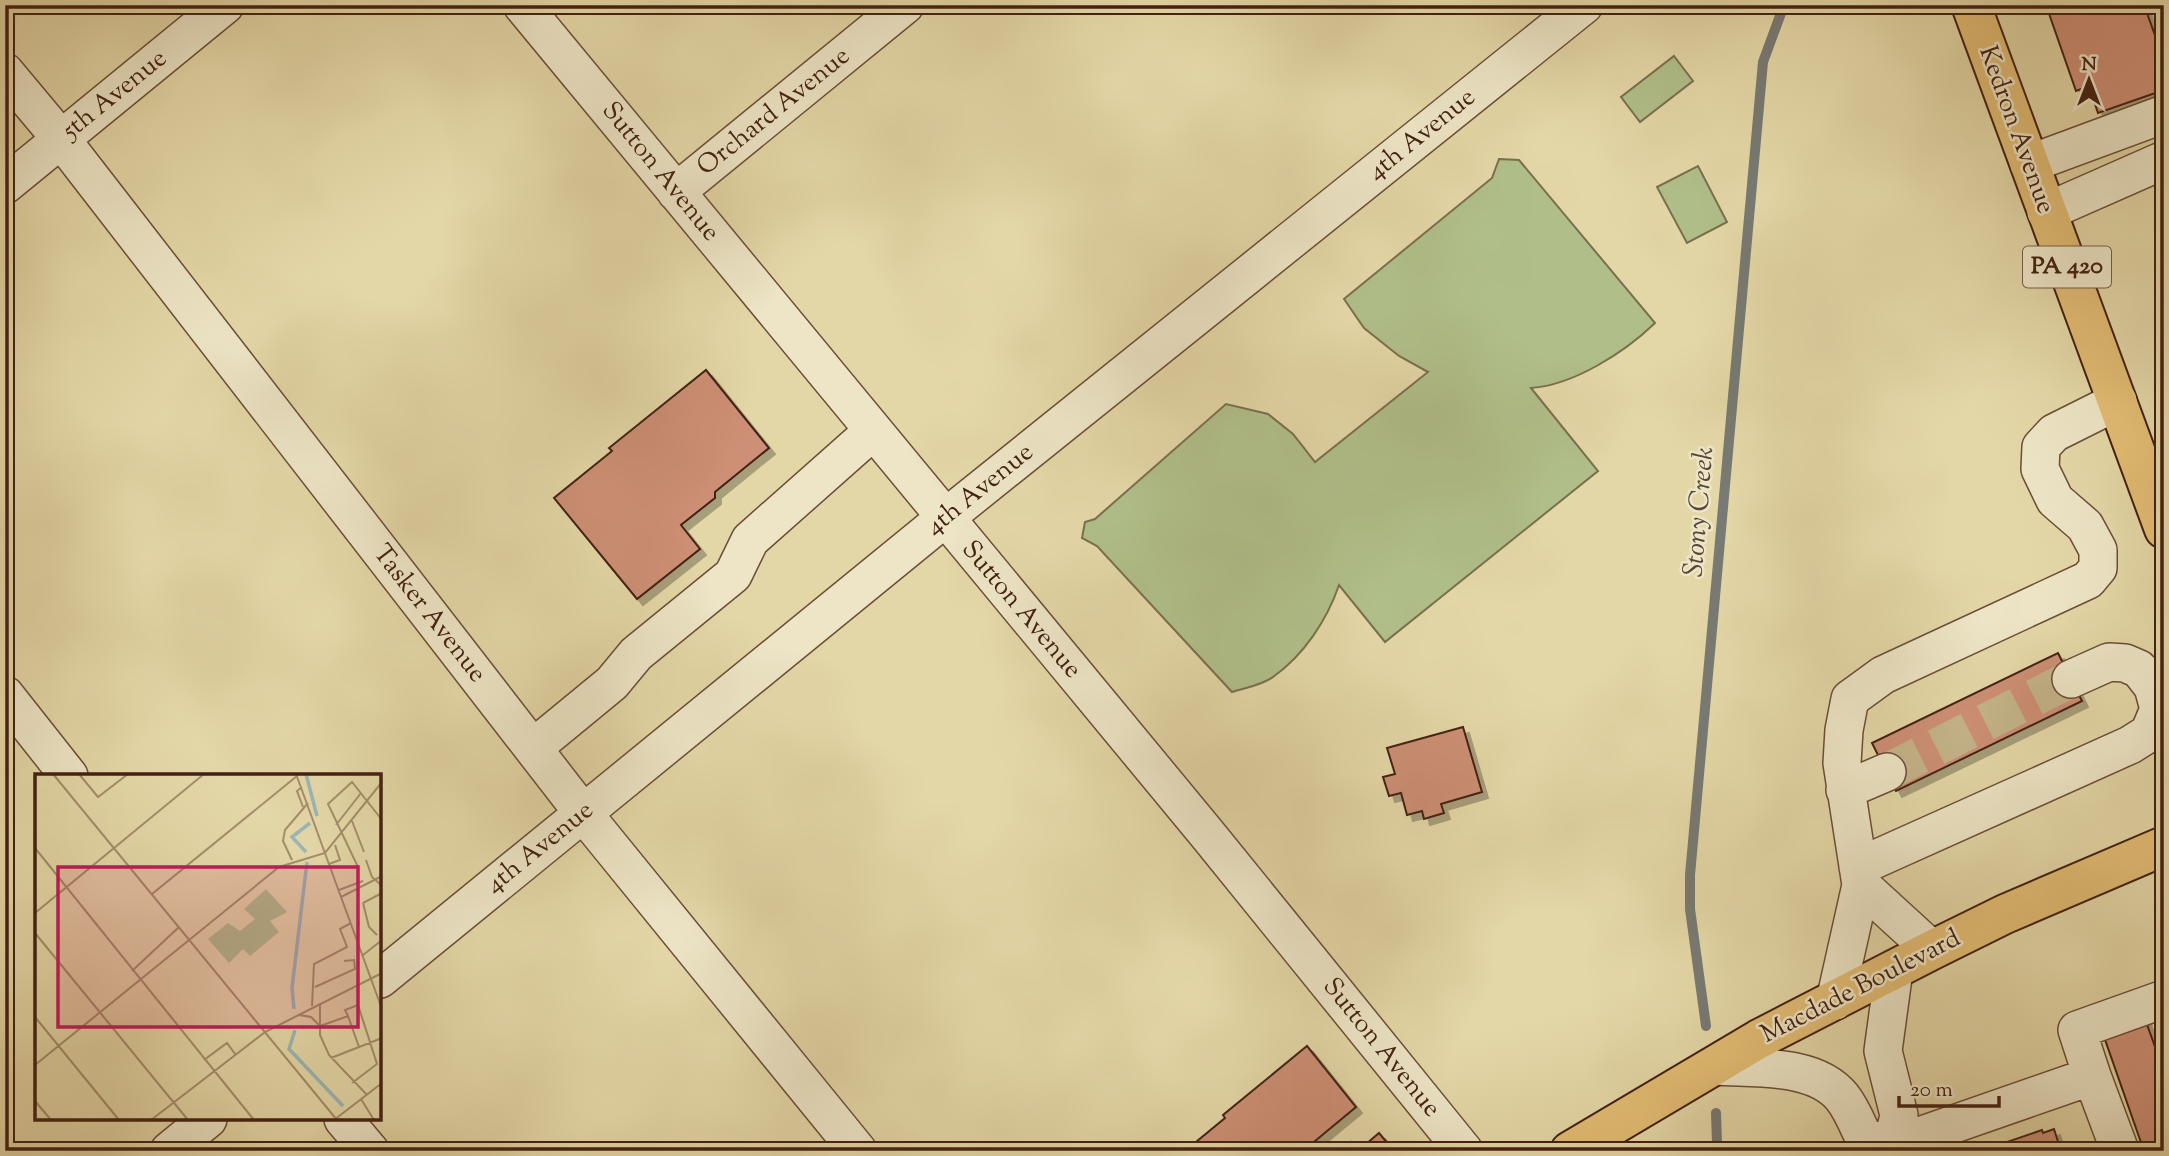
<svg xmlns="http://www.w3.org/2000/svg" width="2169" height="1156" font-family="'Sorts Mill Goudy',serif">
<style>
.green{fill:#b0bf8a;stroke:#7a704e;stroke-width:2}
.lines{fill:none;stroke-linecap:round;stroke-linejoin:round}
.stream{stroke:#787a73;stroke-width:10}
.building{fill:#cd8f75;stroke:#432112;stroke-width:2;filter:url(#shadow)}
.minor-tunnel{stroke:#c4b389;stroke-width:37;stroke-dasharray:37 18;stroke-linecap:butt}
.minor-casing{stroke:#6b4e37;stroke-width:40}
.major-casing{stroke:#432112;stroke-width:42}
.minor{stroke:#ede5c6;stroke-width:37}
.major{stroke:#e2bc74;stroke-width:38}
.labels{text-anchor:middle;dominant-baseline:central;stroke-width:5;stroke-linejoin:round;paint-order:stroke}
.shield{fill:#ede5c6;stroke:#765c48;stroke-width:2}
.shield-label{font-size:24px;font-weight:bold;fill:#432112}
.street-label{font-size:26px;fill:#432112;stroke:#ede5c6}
.water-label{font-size:28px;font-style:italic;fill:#59463a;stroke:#ede5c6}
.inset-river{fill:none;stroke:#9bb6b4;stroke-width:3.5}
.inset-road{fill:none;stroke:#a48e6b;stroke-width:2}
.view{fill:#c2185b;fill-opacity:0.15;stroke:#c2185b;stroke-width:3.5}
.inset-edge{fill:none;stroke:#432112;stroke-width:3.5}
</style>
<defs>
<filter id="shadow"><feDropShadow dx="6" dy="6" stdDeviation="0" flood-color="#0004"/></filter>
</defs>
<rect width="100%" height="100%" fill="#e4d7a7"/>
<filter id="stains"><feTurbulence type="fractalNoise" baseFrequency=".00286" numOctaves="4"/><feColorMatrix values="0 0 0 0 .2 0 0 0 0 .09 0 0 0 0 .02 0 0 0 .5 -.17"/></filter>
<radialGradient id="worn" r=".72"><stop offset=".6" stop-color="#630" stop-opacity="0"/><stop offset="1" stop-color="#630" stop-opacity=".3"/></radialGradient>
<path class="green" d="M1674,56L1693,81L1640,122L1621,97Z
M1499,159L1519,160L1655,323C1625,352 1574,385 1531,388L1598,471L1385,642L1339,585C1327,620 1304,655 1273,677C1262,685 1245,688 1232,692L1097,546L1082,538L1085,522L1095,519L1226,404L1268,414L1293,434L1315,462L1428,372L1399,356L1364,328L1344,299L1492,178Z
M1698,166L1727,222L1687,243L1657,187Z"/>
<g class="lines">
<path class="stream" d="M1706,1026L1690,909V875L1763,62L1784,5
M1716,1113L1717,1144"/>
</g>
<path class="building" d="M2046,5H2144L2164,60V90L2098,113L2089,86L2076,91Z
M706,370L769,448L715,492V498L681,525L700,549L637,599L554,498L612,451L609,448Z
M2058,653L2082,701L1896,791L1872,743Z
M1463,727L1482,792L1441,804L1444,813L1424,819L1422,811L1407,815L1401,793L1389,796L1383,777L1395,774L1387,748Z
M2144,1016L2164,1072V1151H2144L2102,1031Z
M1307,1046L1356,1107L1303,1151H1185L1225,1118L1223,1115Z
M2054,1129L2061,1151H1981L2042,1130L2043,1133Z
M1379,1133L1394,1151H1340L1351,1142L1358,1151Z"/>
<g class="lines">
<path class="minor-tunnel" d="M1887,772L2071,679"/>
<g class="minor-casing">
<path id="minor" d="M522,5L1208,835L1464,1151
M5,72L61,139L583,813L858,1151
M2029,164L2164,114
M5,185L225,5
M676,192L905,5
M2046,212L2164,160
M5,695L69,776
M533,748L612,683L636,654L733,575L750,540L873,431
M1845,790L1887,772
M1858,867L2130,745L2149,733L2159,709L2153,687L2139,669L2125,663L2109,662L2071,679
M1861,885L1932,950
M380,979L945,518L1584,5
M1835,1001L1861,885L1842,763L1844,730L1850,699L1883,675L2088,580L2098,568V550L2085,526L2055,500L2040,469L2041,447L2054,433L2118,401
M1714,1066C1755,1069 1814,1063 1842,1097C1851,1108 1857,1123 1863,1136L1891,1146L2092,1076L2120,1151
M2092,1076L2077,1030L2164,999
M343,1119L370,1151
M169,1151L208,1119
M1891,1151L1899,1115L1883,1051L1894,970"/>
</g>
<g class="major-casing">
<path id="major" d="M1971,5L2164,529
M1570,1151L1759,1039L1932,950L2005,914L2164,846"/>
</g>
<use href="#minor" class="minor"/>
<use href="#major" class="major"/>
</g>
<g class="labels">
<rect class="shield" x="2023" y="246.5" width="88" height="41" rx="5"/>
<g class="shield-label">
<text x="2067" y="267">PA 420</text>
</g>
<g class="street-label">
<text transform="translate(115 95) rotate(-39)">5th Avenue</text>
<text transform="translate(774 112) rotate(-39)">Orchard Avenue</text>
<text transform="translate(2016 130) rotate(70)">Kedron Avenue</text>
<text transform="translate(1422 135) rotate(-39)">4th Avenue</text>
<text transform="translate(660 172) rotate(51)">Sutton Avenue</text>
<text transform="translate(980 490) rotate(-39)">4th Avenue</text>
<text transform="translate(1021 610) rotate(50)">Sutton Avenue</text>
<text transform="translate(429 614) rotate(52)">Tasker Avenue</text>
<text transform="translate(540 848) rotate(-39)">4th Avenue</text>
<text transform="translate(1861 987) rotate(-27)">Macdade Boulevard</text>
<text transform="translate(1381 1048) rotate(51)">Sutton Avenue</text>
</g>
<g class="water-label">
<text transform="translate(1700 512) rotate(-85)">Stony Creek</text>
</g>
</g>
<g transform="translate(35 774)">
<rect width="346" height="346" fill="#e4d7a7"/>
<path d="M231,115L252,138L235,147L244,158L215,182L208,175L194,189L173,165L193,149L205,157L220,145L209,135Z" fill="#b0bf8a"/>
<path class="inset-river" d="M271,0L282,42M271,78L257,63L275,49M259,235L257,214L272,88M260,256L254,275L308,332"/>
<path class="inset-road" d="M18,0L302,346M44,0L63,23L93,0M261,0L347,235M267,13L262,17L268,33M317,47L329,78M301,51L326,19M0,74L219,346M257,86L248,67L250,56L273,29M331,86L337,103L347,112M294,90L305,86L300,71M323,93L293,30L317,8L347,46M304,116L328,107M117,120L262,2M306,123L347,102M328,129L334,153L342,161M328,129L347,119M0,139L169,0M0,159L153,346M328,181L347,166M97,197L144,153M280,213L320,195L319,186L309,187M285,230V261L294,281L332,321M277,232L279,190L312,173L305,155L316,149M264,241L276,243L285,252M313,242L310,236L323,231L342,290L317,309M0,243L84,346M285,252L313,242L324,273M296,284L347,264M169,286L192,269L200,280M0,291L244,93L290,79L347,8M326,325L339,346M0,327L16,346M116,346L230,258L347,199M299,346L347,309"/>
<path class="view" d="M23,93H323V253H23Z"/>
<rect width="346" height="346" class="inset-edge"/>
</g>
<rect width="2169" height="1156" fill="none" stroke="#e4d7a7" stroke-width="28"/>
<rect x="7" y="7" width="2155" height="1142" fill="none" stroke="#432112" stroke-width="3.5"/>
<rect x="14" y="14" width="2141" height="1128" fill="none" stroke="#432112" stroke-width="2"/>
<g transform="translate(2089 80)" stroke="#ede5c6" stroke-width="5" paint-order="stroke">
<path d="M0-5L12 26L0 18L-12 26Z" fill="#432112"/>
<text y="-10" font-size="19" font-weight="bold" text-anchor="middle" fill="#432112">N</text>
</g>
<path d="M1899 1096v10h100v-10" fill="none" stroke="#432112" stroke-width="3.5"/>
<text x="1910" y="1096" font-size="21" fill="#432112" stroke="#ede5c6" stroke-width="5" paint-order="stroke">20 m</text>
<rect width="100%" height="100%" filter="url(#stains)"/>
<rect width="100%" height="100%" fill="url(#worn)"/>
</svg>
